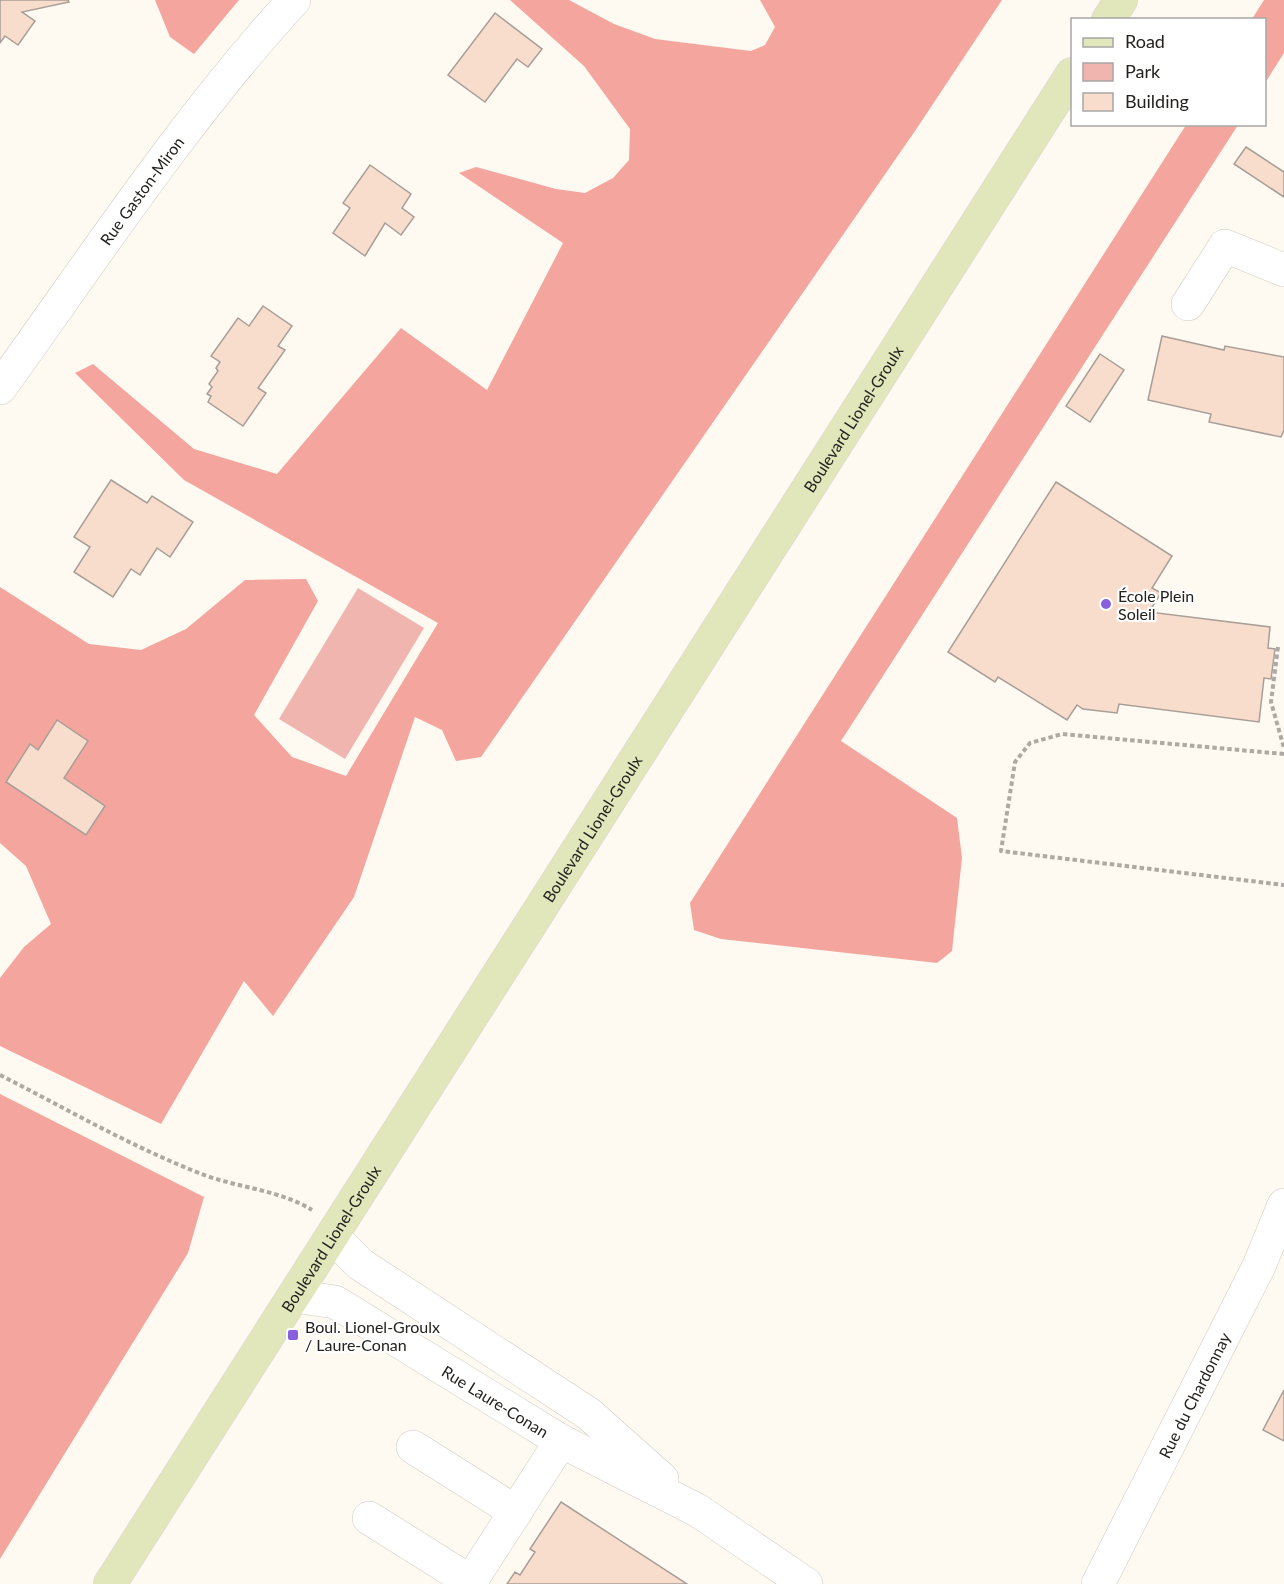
<svg xmlns="http://www.w3.org/2000/svg" width="1284" height="1584" font-family="Lato,sans-serif">
<style>
.green{fill:#f0b5af}
.forest{fill:#f4a59e}
.building{fill:#f9ddcc;stroke:#a89e98;stroke-width:1.5}
.lines{fill:none;stroke-linecap:round;stroke-linejoin:round}
.minor-casing{stroke:#d1ccc2;stroke-width:34}
.major-casing{stroke:#d8d7d6;stroke-width:34}
.path{stroke:#adaaa3;stroke-width:4;stroke-dasharray:4.5 3;stroke-linecap:butt}
.minor{stroke:#fff;stroke-width:33}
.major{stroke:#e1e6bb;stroke-width:33}
.poi-dot{fill:#8960db;stroke:#fff;stroke-width:2}
.labels{text-anchor:middle;dominant-baseline:central;stroke-width:4.5;stroke-linejoin:round;paint-order:stroke}
.street-label{font-size:16px;fill:#24221e;stroke:#fff}
.poi-label{font-size:16px;fill:#24221e;stroke:#fff;text-anchor:start}
</style>
<rect width="100%" height="100%" fill="#fefaf1"/>
<path class="green" d="M358,588L424,628L345,759L279,719Z"/>
<path class="forest" d="M155,0H239L194,54L170,37Z
M510,0H569L614,24L655,39L751,51L765,45L775,27L760,0H1002L915,131L481,757L456,761L442,730L415,717L354,897L273,1016L244,981L161,1124L0,1046V978L24,947L51,924L26,866L0,843V587L89,644L141,650L186,629L245,580L306,579L318,601L254,715L292,757L346,776L438,623L184,480L75,373L93,364L194,449L277,474L401,328L487,390L563,243L459,173L476,167L556,189L585,193L613,178L629,160L630,129L584,66Z
M1264,0H1284V53L1265,83L1264,20L1252,19Z
M1186,125H1238L841,741L957,818L962,858L952,951L937,963L721,939L694,930L690,903Z
M0,1094L204,1197L188,1253L0,1559Z"/>
<path class="building" d="M0,0H68L69,2L22,12L35,21L18,45L5,36L0,43Z
M495,13L542,49L528,67L517,59L485,102L448,75Z
M1246,147L1284,172V197L1234,164Z
M370,165L411,194L402,208L414,217L401,235L385,223L365,256L333,233L350,208L343,203Z
M263,306L292,326L278,346L285,350L258,388L266,393L243,426L208,402L211,396L207,394L212,387L209,384L218,371L216,368L220,362L211,356L238,318L249,326Z
M1162,336L1224,350L1225,346L1284,357V430L1281,437L1209,422L1211,414L1148,400Z
M1100,354L1124,370L1090,422L1066,406Z
M111,480L147,503L152,496L193,522L170,557L157,548L140,575L131,569L113,597L74,572L90,547L74,537Z
M1056,482L1172,556L1152,588L1161,593L1149,612L1270,627L1268,648L1275,649L1271,679L1264,678L1259,722L1119,704L1117,713L1083,709L1077,705L1067,720L998,677L995,682L948,652Z
M57,720L88,741L64,778L105,806L86,835L6,782L30,744L38,750Z
M1284,1390V1441L1263,1430Z
M561,1502L687,1584H507L515,1572L520,1575L535,1552L530,1549Z"/>
<g class="lines">
<g class="minor-casing">
<g id="minor">
<path d="M1188,304L1225,246L1284,270"/>
<path id="s1" d="M0,388C95,256 184,120 294,0"/>
<path d="M332,1236L360,1264L589,1414L662,1479"/>
<path id="s2" d="M294,1296L335,1302L561,1441L697,1510L806,1584"/>
<path d="M413,1447L516,1512"/>
<path d="M369,1518L471,1582"/>
<path d="M469,1584L561,1441"/>
<path id="s3" d="M1098,1584L1259,1266L1284,1205"/>
</g>
</g>
<g class="major-casing">
<g id="major">
<path d="M1108,20L1121,0"/>
<path id="s4" d="M110,1584L1072,74"/>
</g>
</g>
<path class="path" d="M1278,647L1271,702L1284,748
M1284,754L1062,734L1030,743L1015,762L1001,851L1284,885
M0,1075C65,1108 130,1146 199,1173C236,1188 278,1189 312,1210"/>
<use href="#minor" class="minor"/>
<use href="#major" class="major"/>
</g>
<g class="poi-dot">
<circle cx="1106" cy="604" r="6"/>
<rect x="287" y="1329" width="12" height="12" rx="3"/>
</g>
<g class="labels">
<g class="street-label">
<text stroke="none"><textPath href="#s1" startOffset="243">Rue Gaston-Miron</textPath></text>
<text stroke="none"><textPath href="#s4" startOffset="1382">Boulevard Lionel-Groulx</textPath></text>
<text stroke="none"><textPath href="#s4" startOffset="896">Boulevard Lionel-Groulx</textPath></text>
<text stroke="none"><textPath href="#s4" startOffset="410">Boulevard Lionel-Groulx</textPath></text>
<text stroke="none"><textPath href="#s3" startOffset="212">Rue du Chardonnay</textPath></text>
<text stroke="none"><textPath href="#s2" startOffset="230">Rue Laure-Conan</textPath></text>
</g>
<g class="poi-label">
<text x="1118" y="595">École Plein<tspan x="1118" dy="18">Soleil</tspan></text>
<text x="305" y="1326">Boul. Lionel-Groulx<tspan x="305" dy="18">/ Laure-Conan</tspan></text>
</g>
</g>
<rect x="1071" y="18" width="195" height="108" fill="#ffffff" stroke="#a7a7a5" stroke-width="1.5"/>
<rect x="1083" y="38" width="30" height="9" fill="#e1e6bb" stroke="#a7a7a5" stroke-width="1.5"/>
<text x="1125" y="48" font-size="18" fill="#24221e">Road</text>
<rect x="1083" y="63" width="30" height="18" fill="#f0b5af" stroke="#a7a7a5" stroke-width="1.5"/>
<text x="1125" y="78" font-size="18" fill="#24221e">Park</text>
<rect x="1083" y="93" width="30" height="18" fill="#f9ddcc" stroke="#a7a7a5" stroke-width="1.5"/>
<text x="1125" y="108" font-size="18" fill="#24221e">Building</text>
</svg>
